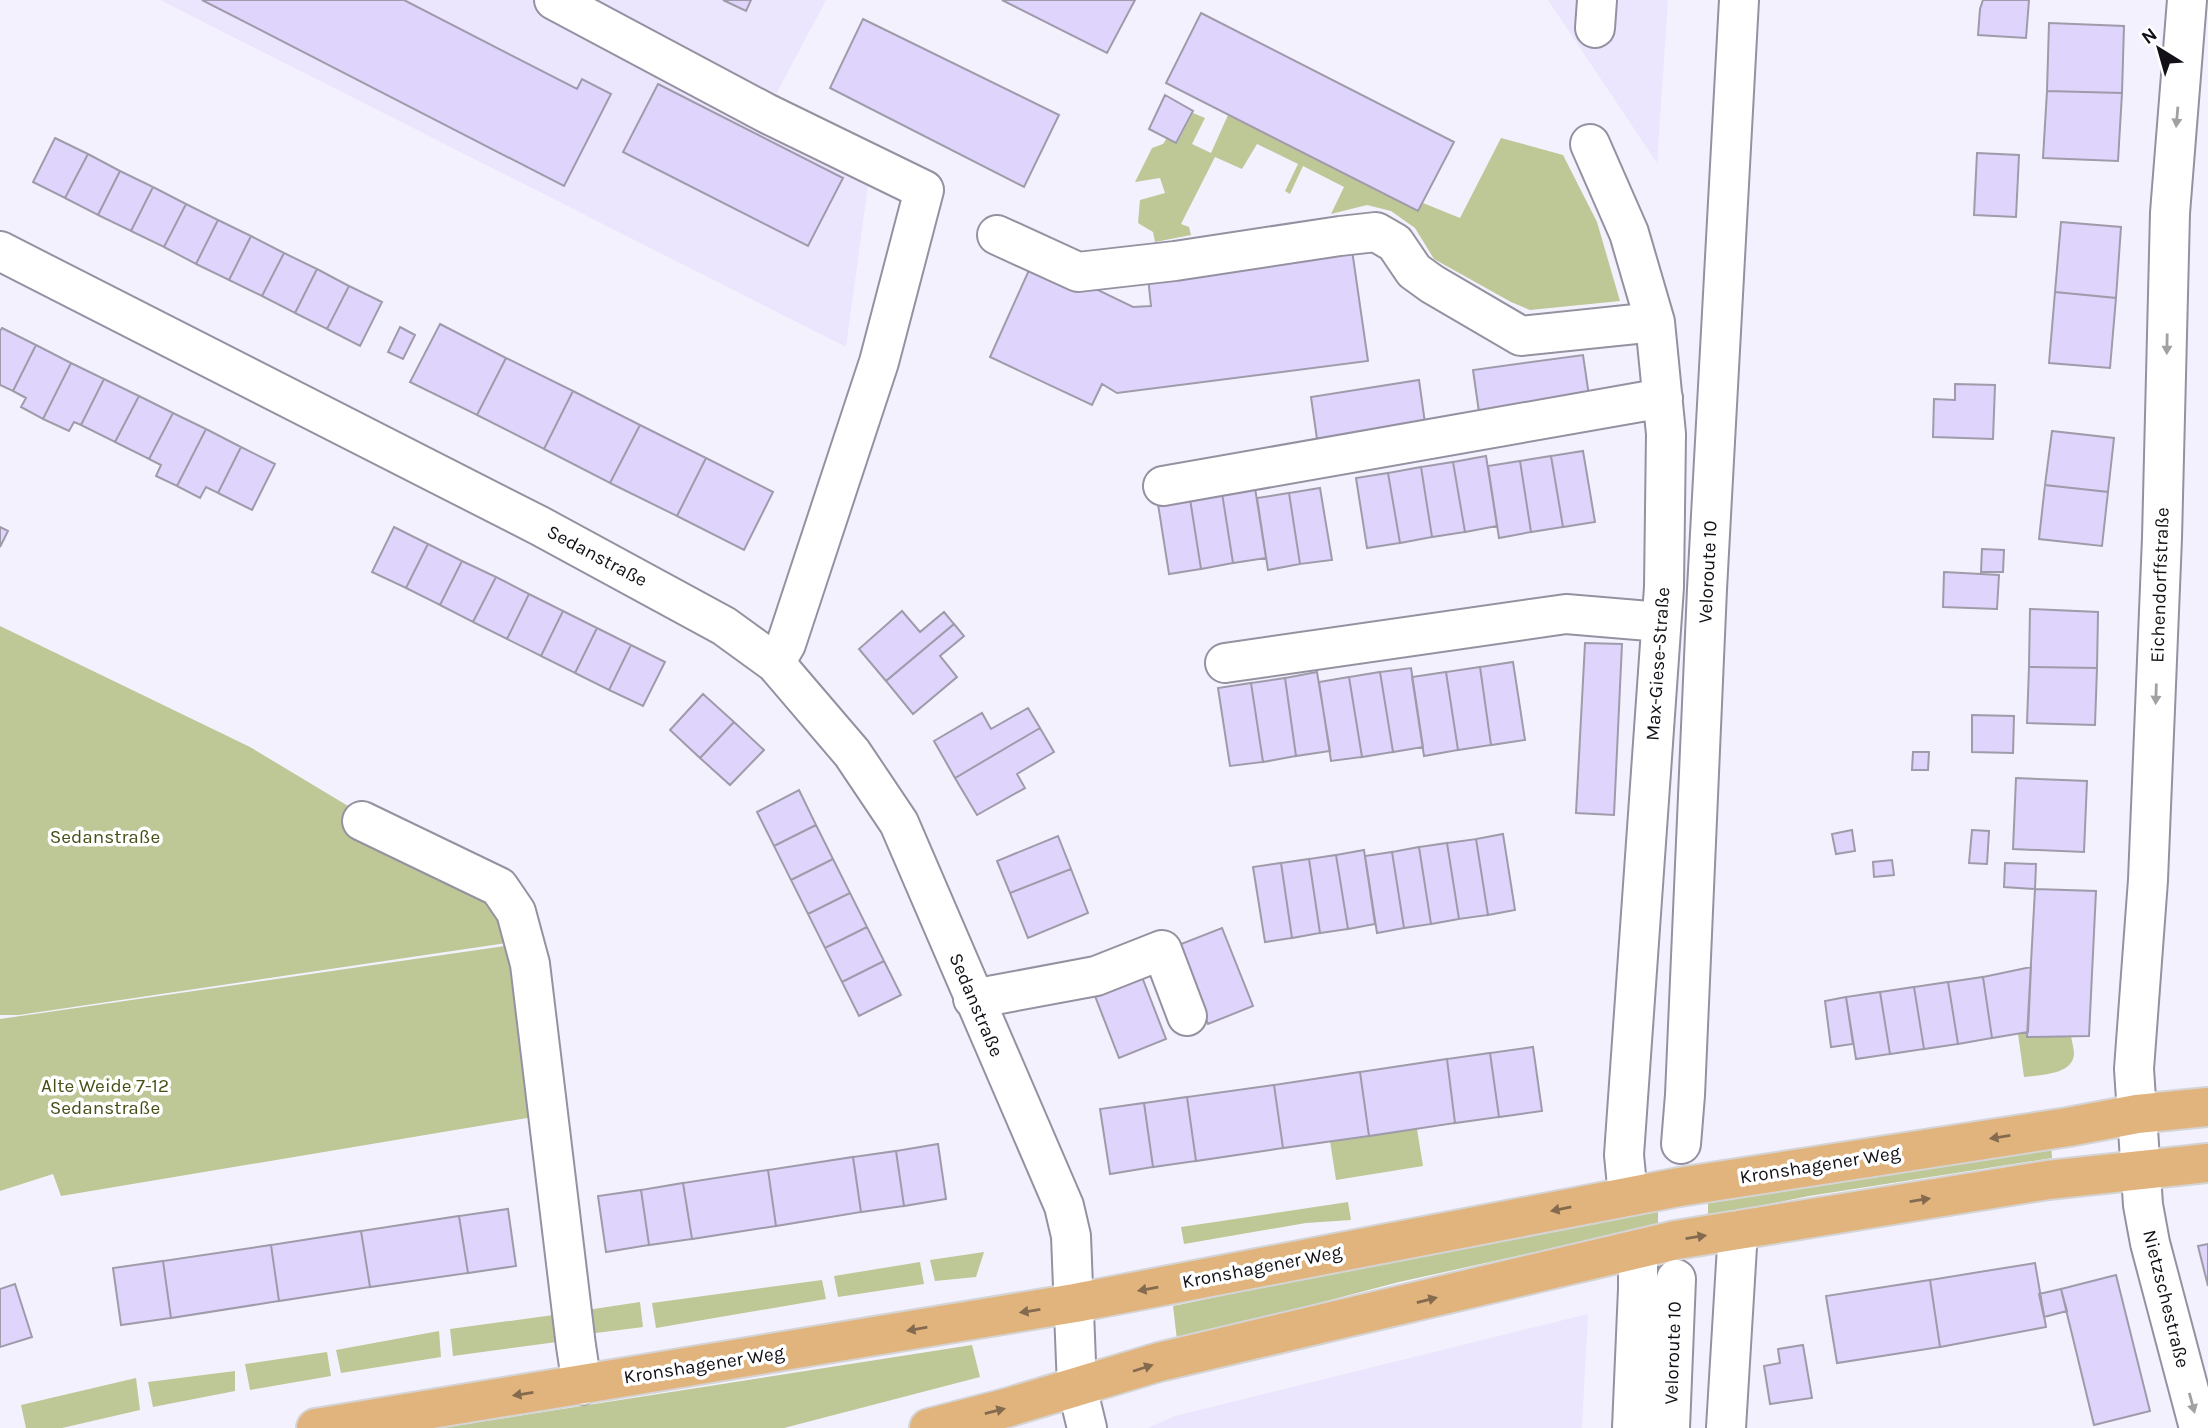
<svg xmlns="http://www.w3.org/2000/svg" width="2208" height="1428" font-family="Karla,sans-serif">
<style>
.built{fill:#ebe5fd}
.green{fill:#bec796}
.building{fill:#dfd5fc;stroke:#9f9baa;stroke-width:2}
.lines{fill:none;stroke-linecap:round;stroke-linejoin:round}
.minor-casing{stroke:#9591a0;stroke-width:42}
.major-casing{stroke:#d5d4d5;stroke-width:42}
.minor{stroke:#fff;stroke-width:38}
.major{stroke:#e1b47d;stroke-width:38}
.oneway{fill:#a1a0a2}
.oneway2{fill:#846b4f}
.labels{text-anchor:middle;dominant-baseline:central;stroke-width:7;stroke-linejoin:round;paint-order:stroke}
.street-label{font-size:19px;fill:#131117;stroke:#fff}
.park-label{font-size:19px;fill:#474f17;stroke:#fff}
</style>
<rect width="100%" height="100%" fill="#f4f1fe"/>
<path class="built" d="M160,0H826L766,113L869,178L846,347Z
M1548,0H1668L1657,163Z
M1588,1314L1582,1428H1148L1175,1416Z"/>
<path class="green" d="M1193,113L1205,118L1192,144L1211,153L1228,115L1418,211L1423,203L1460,218L1501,138L1563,155L1597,222L1620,301L1530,310L1511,302L1434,259L1415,228L1391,211L1367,205L1331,214L1344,187L1303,166L1290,194L1285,191L1298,164L1257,144L1242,169L1215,157L1181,224L1189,227L1191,235L1155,242L1153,232L1138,223L1140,200L1165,193L1160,178L1135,182L1152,148L1163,144L1167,138L1177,143Z
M0,626L250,747L491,892L513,942L19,1015H0Z
M512,945L533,1117L61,1196L53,1174L0,1191V1019Z
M2028,1032V1037L2071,1036C2072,1042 2074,1049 2074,1054C2073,1075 2039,1075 2024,1077L2018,1034Z
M1417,1129L1423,1166L1336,1180L1330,1141Z
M2051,1146L2052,1158L1809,1196L1708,1216V1197Z
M1348,1202L1351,1220L1306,1223L1184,1244L1181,1227Z
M1658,1205V1225L1399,1282L1177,1340L1173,1306Z
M984,1252L976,1277L935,1281L930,1260Z
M920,1262L924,1284L838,1297L834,1276Z
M822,1280L826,1299L656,1328L652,1303Z
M640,1302L643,1327L588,1334L587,1310Z
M568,1313L572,1340L453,1356L450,1329Z
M439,1331L441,1357L341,1373L336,1350Z
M972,1345L980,1377L784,1428H441Z
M327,1352L331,1376L250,1390L245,1364Z
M235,1371V1391L153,1407L148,1382Z
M136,1378L140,1410L62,1428H26L21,1405Z"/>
<path class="building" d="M202,0H404L577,89L582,79L611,94L564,186Z
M723,0H751L746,11Z
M1002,0H1135L1107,53Z
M1983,0H2029L2026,38L1978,35L1980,9Z
M1201,13L1454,142L1418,211L1166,83Z
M863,19L1059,115L1024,187L830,88Z
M2049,23L2124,26L2122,93L2047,91Z
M658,84L843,178L808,246L623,152Z
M2047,91L2122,93L2118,161L2043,158Z
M1165,95L1193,111L1176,143L1149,129Z
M55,138L88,154L65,198L33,182Z
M1977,153L2019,155L2016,217L1974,215Z
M88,154L120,171L98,215L65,198Z
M120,171L153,187L131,231L98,215Z
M153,187L186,204L164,247L131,231Z
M186,204L218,220L196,264L164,247Z
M218,220L251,236L229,280L196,264Z
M2061,222L2121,227L2116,298L2055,292Z
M251,236L284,253L262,296L229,280Z
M1352,250L1368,361L1117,393L1102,384L1092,405L990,357L1034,259L1133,307L1151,306L1148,277Z
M284,253L317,269L295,313L262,296Z
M317,269L349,286L327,329L295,313Z
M349,286L382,302L360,346L327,329Z
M2055,292L2116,298L2110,368L2049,363Z
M440,324L506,358L477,415L410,382Z
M400,327L415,335L403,359L388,352Z
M2,328L36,345L13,391L0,385V331Z
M36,345L71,363L43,419L21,407L26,398L13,391Z
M1583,355L1589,396L1479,412L1473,370Z
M506,358L573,391L544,449L477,415Z
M71,363L104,379L81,425L74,422L69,431L43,419Z
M104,379L139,396L115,442L81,425Z
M1419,380L1425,423L1317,439L1311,397Z
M1955,384L1995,385L1993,439L1933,437L1934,399L1955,400Z
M573,391L640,425L610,483L544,449Z
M139,396L173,413L149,459L115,442Z
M173,413L206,429L177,486L156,476L161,465L149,459Z
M640,425L706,458L677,516L610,483Z
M206,429L241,447L218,493L206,487L200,498L177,486Z
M2052,431L2114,438L2108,492L2045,485Z
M241,447L275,464L252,510L218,493Z
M1583,451L1595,522L1563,527L1551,456Z
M1486,456L1497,526L1465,532L1453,462Z
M1551,456L1563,527L1531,532L1520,461Z
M706,458L773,492L744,550L677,516Z
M1520,461L1531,532L1499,538L1488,466Z
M1453,462L1465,532L1432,537L1421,467Z
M1421,467L1432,537L1400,543L1388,473Z
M1388,473L1400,543L1367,548L1356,478Z
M2045,485L2108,492L2102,546L2039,539Z
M1255,488L1266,558L1233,563L1222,493Z
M1320,488L1332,560L1300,564L1289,493Z
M1222,493L1233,563L1201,569L1190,499Z
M1289,493L1300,564L1268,570L1257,498Z
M1190,499L1201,569L1169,574L1158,504Z
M0,527L8,531L0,547Z
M394,527L428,544L406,588L372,572Z
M428,544L462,561L440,605L406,588Z
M1982,549L2004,550L2003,572H1981Z
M462,561L496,577L473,622L440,605Z
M1944,572L1999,575L1997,609L1943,607Z
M496,577L529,594L507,639L473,622Z
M529,594L563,611L541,656L507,639Z
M2030,609L2098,612L2097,668L2029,667Z
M563,611L597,628L575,673L541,656Z
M902,611L920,632L944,612L954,624L886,681L859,649Z
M954,624L964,636L940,656L957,677L913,714L886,681Z
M597,628L631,645L609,690L575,673Z
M1585,643L1622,644L1614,815L1576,813Z
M631,645L665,662L643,706L609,690Z
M1513,662L1525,740L1491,745L1480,667Z
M1480,667L1491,745L1458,750L1446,672Z
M2029,667L2097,668L2095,725L2027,723Z
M1411,668L1423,747L1393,752L1380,672Z
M1317,672L1330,751L1296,756L1285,678Z
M1380,672L1393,752L1362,757L1349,677Z
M1446,672L1458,750L1424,756L1412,677Z
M1349,677L1362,757L1331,761L1319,682Z
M1285,678L1296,756L1263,762L1251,683Z
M1251,683L1263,762L1230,766L1218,688Z
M703,694L734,722L700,758L670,730Z
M1028,708L1040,728L955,778L934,741L982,713L991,729Z
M1972,715L2014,716L2013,753L1972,752Z
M734,722L764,750L730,785L700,758Z
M1040,728L1054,752L1017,774L1025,788L977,815L955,778Z
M1913,752H1929L1928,770H1912Z
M2016,778L2087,781L2084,852L2013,849Z
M799,790L816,825L774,846L757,812Z
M816,825L833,859L791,880L774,846Z
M1852,830L1855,851L1836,854L1832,834Z
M1972,830L1989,831L1987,864L1969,863Z
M1503,834L1515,910L1488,915L1476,839Z
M1058,836L1071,869L1010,893L997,861Z
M1476,839L1488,915L1459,919L1447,843Z
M1447,843L1459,919L1431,924L1419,847Z
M1419,847L1431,924L1404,928L1392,852Z
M1364,850L1375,924L1348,929L1336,855Z
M1392,852L1404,928L1377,933L1365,856Z
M1336,855L1348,929L1320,933L1309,859Z
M833,859L850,893L808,914L791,880Z
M1309,859L1320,933L1292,938L1281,863Z
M1892,860L1894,875L1874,877L1873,862Z
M1281,863L1292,938L1265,942L1253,867Z
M2005,863L2036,864L2035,889L2004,887Z
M1071,869L1088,913L1028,938L1010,893Z
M2035,889L2096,891L2089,1036L2027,1037Z
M850,893L867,927L825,948L808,914Z
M867,927L884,961L842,982L825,948Z
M1222,928L1253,1006L1208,1024L1176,946Z
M884,961L901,995L859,1016L842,982Z
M2031,967L2028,1032L1992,1038L1983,977Z
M1142,977L1166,1039L1119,1058L1095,996Z
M1983,977L1992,1038L1958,1044L1948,982Z
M1948,982L1958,1044L1924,1049L1914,987Z
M1914,987L1924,1049L1890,1054L1880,992Z
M1880,992L1890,1054L1856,1059L1846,997Z
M1846,997L1853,1044L1831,1047L1825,1001Z
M1533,1047L1542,1111L1499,1117L1490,1053Z
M1490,1053L1499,1117L1455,1123L1447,1059Z
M1447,1059L1455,1123L1369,1136L1360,1072Z
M1360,1072L1369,1136L1283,1148L1274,1085Z
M1274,1085L1283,1148L1196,1161L1187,1097Z
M1187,1097L1196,1161L1153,1167L1144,1103Z
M1144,1103L1153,1167L1110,1174L1100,1109Z
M938,1144L946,1199L904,1206L896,1151Z
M896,1151L904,1206L861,1212L853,1157Z
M853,1157L861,1212L776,1226L768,1170Z
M768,1170L776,1226L692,1239L683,1183Z
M683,1183L692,1239L649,1245L641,1190Z
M641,1190L649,1245L606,1252L598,1196Z
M508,1209L516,1266L468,1273L459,1216Z
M459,1216L468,1273L370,1287L361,1231Z
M361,1231L370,1287L279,1301L271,1245Z
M2208,1244V1286L2198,1246Z
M271,1245L279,1301L171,1318L163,1261Z
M163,1261L171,1318L121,1325L113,1268Z
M2035,1263L2046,1327L1940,1347L1930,1280Z
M2116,1275L2150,1411L2094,1425L2061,1289Z
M1930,1280L1940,1347L1837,1363L1826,1296Z
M15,1284L32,1337L0,1347V1289Z
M2061,1289L2067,1311L2044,1317L2039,1294Z
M1803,1345L1812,1398L1770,1404L1764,1366L1780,1363L1778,1349Z"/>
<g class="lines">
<g class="minor-casing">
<path id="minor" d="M554,0L766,113L924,190L879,362L786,644L775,663
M2187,0L2170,213L2162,538L2148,880L2134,1069L2143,1205L2150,1243L2199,1428
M1595,28L1597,0
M1590,144L1629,233L1655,322L1666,434L1664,587L1624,1155L1628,1196
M997,235L1078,272L1175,261L1340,236L1376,232L1395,243L1414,271L1432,284L1521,336L1655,322
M0,251L540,526L724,626L775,663L852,753L899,823L1064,1206L1071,1236L1077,1387L1087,1428
M1163,486L1663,398
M1225,663L1566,614L1661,622
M362,821L499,887L516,912L530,964L576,1346L582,1385
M973,999L1096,976L1162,950L1187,1016
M1681,1144L1685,1095L1707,589L1739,0
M1632,1428L1638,1289V1250
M1670,1428L1676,1279
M1726,1428L1738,1230"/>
</g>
<g class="major-casing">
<path id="major" d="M316,1428L1075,1303L1679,1187L2068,1127L2137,1114L2208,1107
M929,1428L1006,1408L1159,1362L1676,1240L2048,1180L2208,1163"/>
</g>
<use href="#minor" class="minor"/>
<use href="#major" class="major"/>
</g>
<defs><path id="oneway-solid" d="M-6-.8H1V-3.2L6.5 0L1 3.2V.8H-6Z" transform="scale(1.75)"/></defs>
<g class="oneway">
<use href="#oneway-solid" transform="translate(2177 117) rotate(95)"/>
<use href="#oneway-solid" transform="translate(2167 344) rotate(91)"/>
<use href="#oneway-solid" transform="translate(2156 694) rotate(92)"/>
<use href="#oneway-solid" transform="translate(2192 1403) rotate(75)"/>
</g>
<g class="oneway2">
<use href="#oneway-solid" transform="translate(2000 1137) rotate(171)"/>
<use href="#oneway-solid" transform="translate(1920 1200) rotate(-9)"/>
<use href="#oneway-solid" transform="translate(1561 1209) rotate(169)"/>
<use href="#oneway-solid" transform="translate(1696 1237) rotate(-9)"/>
<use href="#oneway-solid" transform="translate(1148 1289) rotate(170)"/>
<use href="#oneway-solid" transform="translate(1427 1300) rotate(-14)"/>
<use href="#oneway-solid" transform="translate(1030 1311) rotate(171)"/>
<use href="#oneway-solid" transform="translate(917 1329) rotate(170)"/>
<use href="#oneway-solid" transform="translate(1143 1368) rotate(-18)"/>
<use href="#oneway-solid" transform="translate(523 1394) rotate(171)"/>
<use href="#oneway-solid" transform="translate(995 1411) rotate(-14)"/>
</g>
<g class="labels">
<g class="street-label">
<text transform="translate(597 556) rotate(28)">Sedanstraße</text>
<text transform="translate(1708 572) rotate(-87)">Veloroute 10</text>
<text transform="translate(2160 585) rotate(-88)">Eichendorffstraße</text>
<text transform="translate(1658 664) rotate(-86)">Max-Giese-Straße</text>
<text transform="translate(976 1005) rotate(67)">Sedanstraße</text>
<text transform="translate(1820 1165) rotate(-9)">Kronshagener Weg</text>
<text transform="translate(1262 1267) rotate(-11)">Kronshagener Weg</text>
<text transform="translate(2166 1299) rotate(76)">Nietzschestraße</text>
<text transform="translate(1673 1353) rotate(-88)">Veloroute 10</text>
<text transform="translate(704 1365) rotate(-9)">Kronshagener Weg</text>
</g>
<g class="park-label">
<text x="105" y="837">Sedanstraße</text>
<text x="105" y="1086">Alte Weide 7-12<tspan x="105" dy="22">Sedanstraße</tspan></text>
</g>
</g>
<g transform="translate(2159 49) rotate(323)" stroke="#ffffff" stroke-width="5" paint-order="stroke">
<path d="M0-5L12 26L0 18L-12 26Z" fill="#131117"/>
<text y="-10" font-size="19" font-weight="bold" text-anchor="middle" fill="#131117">N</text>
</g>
</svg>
